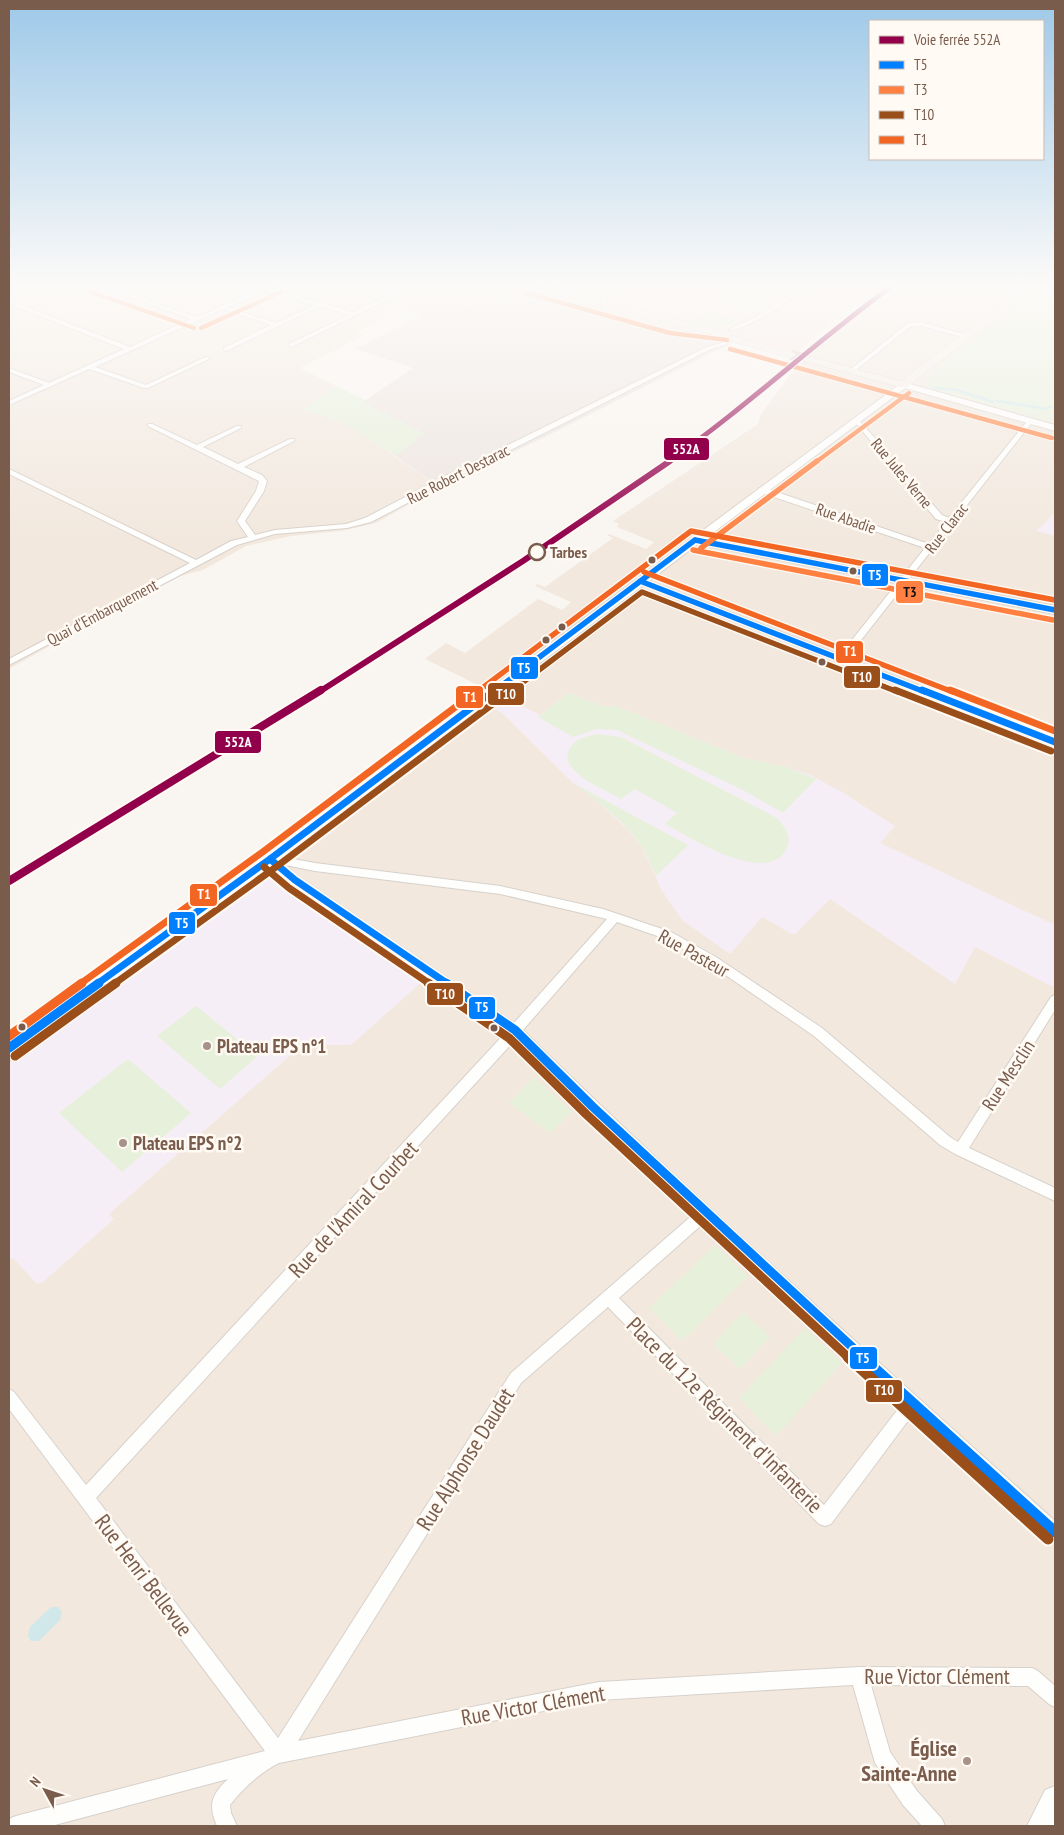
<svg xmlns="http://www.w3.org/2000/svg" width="1064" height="1835" font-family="'PT Sans Narrow',sans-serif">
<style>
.residential{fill:#f2e8de}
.commercial{fill:#f6e8e1;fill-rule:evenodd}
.industrial{fill:#ede5e0}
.education{fill:#f6eef6}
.green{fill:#e7f0db}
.water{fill:#d0e8ea}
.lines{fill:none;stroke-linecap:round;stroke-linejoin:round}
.stream{stroke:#d0e8ea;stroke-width:2.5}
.primary-tunnel{stroke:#d9cfc7;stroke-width:10;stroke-dasharray:10 5;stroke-linecap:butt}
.street-casing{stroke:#d7d1cb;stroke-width:2}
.secondary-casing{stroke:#d9d2cb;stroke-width:2}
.primary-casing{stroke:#dad1cc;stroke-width:1}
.street{fill:#fefefd;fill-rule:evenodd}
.secondary{fill:#fefefd;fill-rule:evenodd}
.primary{fill:#f3eee8;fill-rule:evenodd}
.bus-1-far3-casing{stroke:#fffaf3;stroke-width:8}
.bus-1-far2-casing{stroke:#fffaf3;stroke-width:11}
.bus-1-far1-casing{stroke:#fffaf3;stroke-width:12}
.bus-1-casing{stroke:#fffaf3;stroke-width:15}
.bus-2-far1-casing{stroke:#fffaf3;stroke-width:6}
.bus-2-casing{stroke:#fffaf3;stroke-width:8}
.bus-3-far3-casing{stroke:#fffaf3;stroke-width:8}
.bus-3-far2-casing{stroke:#fffaf3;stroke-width:11}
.bus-3-far1-casing{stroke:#fffaf3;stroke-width:12}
.bus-3-casing{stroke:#fffaf3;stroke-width:15}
.bus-4-far2-casing{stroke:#fffaf3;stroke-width:8}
.bus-4-far1-casing{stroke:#fffaf3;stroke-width:11}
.bus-4-casing{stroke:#fffaf3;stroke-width:12}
.bus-1-far3{stroke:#0080ff;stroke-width:5.5}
.bus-1-far2{stroke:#0080ff;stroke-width:7}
.bus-1-far1{stroke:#0080ff;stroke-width:9}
.bus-1{stroke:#0080ff;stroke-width:11}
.bus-2-far1{stroke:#ff8040;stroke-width:4.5}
.bus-2{stroke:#ff8040;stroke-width:5.5}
.bus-3-far3{stroke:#9a4e19;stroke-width:5.5}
.bus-3-far2{stroke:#9a4e19;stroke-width:7}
.bus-3-far1{stroke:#9a4e19;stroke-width:9}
.bus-3{stroke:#9a4e19;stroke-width:11}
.bus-4-far2{stroke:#f26522;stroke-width:5.5}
.bus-4-far1{stroke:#f26522;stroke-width:7}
.bus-4{stroke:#f26522;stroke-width:9}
.rail-1-far2-casing{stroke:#fffaf3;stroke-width:7}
.rail-1-far1-casing{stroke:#fffaf3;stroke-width:9}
.rail-1-casing{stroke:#fffaf3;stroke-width:12}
.rail-1-far2{stroke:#92004c;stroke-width:5}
.rail-1-far1{stroke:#92004c;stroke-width:6}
.rail-1{stroke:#92004c;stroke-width:8}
.stop-dot{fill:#fffaf3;stroke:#7a5c4d;stroke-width:2.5}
.bus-dot{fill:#7a5c4d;stroke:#fffaf3;stroke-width:2}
.poi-dot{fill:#a69286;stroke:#fffaf3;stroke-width:2}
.labels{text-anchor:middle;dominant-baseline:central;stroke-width:5;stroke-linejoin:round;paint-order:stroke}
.far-street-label{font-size:16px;fill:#7a5c4d;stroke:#fffaf3}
.far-stop-label{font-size:16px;font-weight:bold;fill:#7a5c4d;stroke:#fffaf3;text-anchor:start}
.street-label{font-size:19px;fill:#7a5c4d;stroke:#fffaf3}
.poi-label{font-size:19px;font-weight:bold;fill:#7a5c4d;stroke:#fffaf3;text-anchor:start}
.near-street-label{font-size:22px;fill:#7a5c4d;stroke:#fffaf3}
.near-poi-label{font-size:22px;font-weight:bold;fill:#7a5c4d;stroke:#fffaf3;text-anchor:end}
.line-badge{stroke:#fffaf3;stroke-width:2}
.badge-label{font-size:14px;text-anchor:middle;font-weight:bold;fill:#fff}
.pale-badge-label{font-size:14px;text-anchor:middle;font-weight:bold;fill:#111}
</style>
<rect width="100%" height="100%" fill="#f9f5f0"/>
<path class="residential" d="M9,283H620L610,302L741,337L733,342L518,283L470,308L428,298L356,332L364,335L300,368L336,386L303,409L333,418L349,425L440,487L376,523L341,531L291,536L246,546L203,570L169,579L9,669Z
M900,283H1055V287L1047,288L925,377L931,388L1055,423V1826H9V1035L484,688L425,659L446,643L465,653L538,599L562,610L571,602L535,586L537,584L545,587L613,538L607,535L609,534L646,549L654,542L617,527L619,524L613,521L758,424L760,416L796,367L851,317Z"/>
<path class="commercial" d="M620,283H886L855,303L797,353L610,302ZM760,284L782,289V290L764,302L742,296ZM730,294L767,304H768L757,311H734L736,308L713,307ZM710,309L716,310L715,312L723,317L728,315L737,324L717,327L688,323Z"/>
<path class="industrial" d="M518,283L733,342L551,434L440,487L367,436L363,402L413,368L356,349L422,315L404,309L428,298L470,308Z"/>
<path class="education" d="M1055,512V536L1036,531L1045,523Z
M569,693L605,707L616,706L744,758L786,767L812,776L842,792L895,826L880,843L1055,925V984L1053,987L975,947L955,984L830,899L794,935L762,917L730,954L682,920L661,889L642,847L628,830L596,800L573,783L503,714L491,706L504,697L540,715Z
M267,873L424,980L351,1045H302L109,1214L114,1219L43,1282L37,1284L13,1258L9,1261V1064Z"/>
<path class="green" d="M760,284L783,289L764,302L741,296Z
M1055,287V423L931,388L926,384L925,377L1038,289Z
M730,294L768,304L757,311H734L736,309H719L712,307Z
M710,309L717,311L715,312L723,317L728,315L738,323L717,327L687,323Z
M336,386L365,400L363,402L424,433L396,456L341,421L303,409Z
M569,693L605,707L616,706L744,758L786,767L816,779L783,813L743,790L617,730L597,729L573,737L538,717Z
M596,734L621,737L775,817C784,825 792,834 787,847C770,889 689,837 665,824L677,813L635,789L621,799C606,790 562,773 568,753C571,740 585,737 596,734Z
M573,783L688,845L656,876C651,867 648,856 642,847C626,822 597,801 573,783Z
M196,1006L258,1056L220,1089L157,1036Z
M128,1059L191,1113L122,1172L59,1113Z
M534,1077L572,1112L550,1133L509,1103Z
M715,1245L748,1276L682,1341L649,1308Z
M743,1312L770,1337L740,1369L713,1344Z
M805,1328L842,1363L776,1436L739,1398Z"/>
<path class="water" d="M51,1607H58L62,1612L60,1620L39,1641H31L28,1636L30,1627Z"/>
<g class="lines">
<path class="stream" d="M933,388L957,390L993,402
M997,401L1047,409L1051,406"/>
<path class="primary-tunnel" d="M791,355L807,359"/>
<g class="street-casing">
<path id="street" d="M91,283H98L197,317L273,283H280L271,288L353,312L414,283H421L291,347L288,345L289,344L349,315L321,306L226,351L224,350V348L271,325L223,309L95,367L146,385L206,357L211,358L148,388H144L89,369L9,405V401L44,385L9,372V368L49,383L124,349L9,304V300L130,347L191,319ZM266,290L315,305L276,323L228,307Z
M611,283H617L602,304H598Z
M808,283H814C803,293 740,335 729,329L752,319Z
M1009,283H1015L1011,287L1013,303L1010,305L1007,303L1005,287Z
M1040,283H1054V285L1051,287Z
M921,322L970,336L967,338L921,326H911L856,370L851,369L908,323Z
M729,338L734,339L725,345L711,349L465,473L371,522L347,528L275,534L237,545L9,665V659L190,563L9,474V469L196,560L231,541L248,537L237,521L256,491L259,481L148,426V424H152L197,445L237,426H241V428L203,447L238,464L290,439H294V441L244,467L262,475L267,481L264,491L245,521L255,535L275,530L346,524L365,518L459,469L707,347L721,343Z
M854,419H858L942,515L949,518L1028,420L1033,421L847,658L1055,739V745L636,581L640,579H643L840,655L925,548L759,492V488H765L929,544L946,522L936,519L854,421Z
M272,855L315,863L500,886L603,909L671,932L716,957L822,1028L950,1137L958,1142L1051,997L1055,995V1010L969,1148L1055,1188V1201L955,1154L940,1145L814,1036L708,963L663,938L617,922L523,1030C695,1199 876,1360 1055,1521V1540L1049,1538L913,1414L831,1524L825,1526L819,1524L608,1307L521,1383L298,1741L599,1682L859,1667L1032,1668L1038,1671L1055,1686V1707L1049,1704L1028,1686L871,1685L890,1752L917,1791L942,1819L945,1826H922L903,1805L875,1763L853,1685L599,1700L279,1763C262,1771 242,1789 230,1805L231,1813L237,1826H217C208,1805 211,1795 228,1779L51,1826H9V1819L16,1816L265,1751L9,1409V1389L14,1392L86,1485L507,1031L291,883L266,862L265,859L266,856ZM285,865L315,871L500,894L607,919L514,1023L299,877ZM516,1039L588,1111L696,1212L511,1373L278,1738L96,1498ZM706,1221L902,1404L824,1505L619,1298Z"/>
</g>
<g class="secondary-casing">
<path id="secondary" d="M903,382L1055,425V431L905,388L705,539L1055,606V614L698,544L275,863L15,1053L9,1055V1038L265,855Z
M1055,1786V1826H1027L1045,1790Z"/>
</g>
<g class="primary-casing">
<path id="primary" d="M525,283H538L724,332L726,334L721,337L718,336Z
M1055,283V287L1029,292L907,387H899L804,361L802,359L807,356L901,381L1023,288L1032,284Z
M733,336L794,353L796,355L791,358L730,341L728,339Z"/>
</g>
<use href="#street" class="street"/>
<use href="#secondary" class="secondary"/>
<use href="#primary" class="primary"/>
<g class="bus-1-far3-casing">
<path id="bus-1-far3" d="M695,540L1055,610
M640,581L925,692
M493,692L695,540"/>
</g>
<g class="bus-1-far2-casing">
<path id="bus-1-far2" d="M922,690L1055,742
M270,859L295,880L448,984
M97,984L270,859L495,690"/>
</g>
<g class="bus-1-far1-casing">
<path id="bus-1-far1" d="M446,983L515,1030L593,1107L864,1358
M9,1048L99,983"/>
</g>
<g class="bus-1-casing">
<path id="bus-1" d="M862,1357L1055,1532"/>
</g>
<g class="bus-2-far1-casing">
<path id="bus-2-far1" d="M91,292L194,328
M526,293L670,333L727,340
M201,328L281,292
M730,349L1052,438
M816,462L909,393"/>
</g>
<g class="bus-2-casing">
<path id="bus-2" d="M701,548L817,461
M693,550L1053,620"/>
</g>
<g class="bus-3-far3-casing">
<path id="bus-3-far3" d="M510,692L642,592L898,692"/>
</g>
<g class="bus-3-far2-casing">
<path id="bus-3-far2" d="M895,690L1051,751
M264,867L289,888L430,984
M114,984L276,867L511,690"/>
</g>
<g class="bus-3-far1-casing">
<path id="bus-3-far1" d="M428,983L509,1038L586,1114L849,1358
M15,1056L116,983"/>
</g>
<g class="bus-3-casing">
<path id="bus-3" d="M848,1357L1048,1539"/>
</g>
<g class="bus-4-far2-casing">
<path id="bus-4-far2" d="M644,572L953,692
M477,692L691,531L1055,600"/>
</g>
<g class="bus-4-far1-casing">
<path id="bus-4-far1" d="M950,690L1055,731
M80,984L264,851L478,690"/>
</g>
<g class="bus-4-casing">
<path id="bus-4" d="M9,1036L82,983"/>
</g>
<use href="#bus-1-far3" class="bus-1-far3"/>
<use href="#bus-1-far2" class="bus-1-far2"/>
<use href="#bus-1-far1" class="bus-1-far1"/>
<use href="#bus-1" class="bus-1"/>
<use href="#bus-2-far1" class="bus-2-far1"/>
<use href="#bus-2" class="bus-2"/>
<use href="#bus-3-far3" class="bus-3-far3"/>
<use href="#bus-3-far2" class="bus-3-far2"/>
<use href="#bus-3-far1" class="bus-3-far1"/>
<use href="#bus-3" class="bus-3"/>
<use href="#bus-4-far2" class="bus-4-far2"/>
<use href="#bus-4-far1" class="bus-4-far1"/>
<use href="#bus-4" class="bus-4"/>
<g class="rail-1-far2-casing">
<path id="rail-1-far2" d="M668,462C747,407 817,340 896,283"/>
</g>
<g class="rail-1-far1-casing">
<path id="rail-1-far1" d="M319,692L523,561L670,461"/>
</g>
<g class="rail-1-casing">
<path id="rail-1" d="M9,881L321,690"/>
</g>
<use href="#rail-1-far2" class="rail-1-far2"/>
<use href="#rail-1-far1" class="rail-1-far1"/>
<use href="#rail-1" class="rail-1"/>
</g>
<linearGradient id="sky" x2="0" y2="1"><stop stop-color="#9ec9e9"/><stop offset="0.53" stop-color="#fcfaf8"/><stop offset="1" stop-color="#fcfaf8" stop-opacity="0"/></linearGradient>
<rect width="1064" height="539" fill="url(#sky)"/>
<circle class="stop-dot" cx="537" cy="552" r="8"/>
<g class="bus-dot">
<circle cx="652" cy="560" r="4.5"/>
<circle cx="853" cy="571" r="4.5"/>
<circle cx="562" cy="627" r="4.5"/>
<circle cx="546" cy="640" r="4.5"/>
<circle cx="822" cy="662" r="4.5"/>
<circle cx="22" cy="1027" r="4.5"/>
<circle cx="494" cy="1028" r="4.5"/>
</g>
<g class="poi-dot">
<circle cx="207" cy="1046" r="5"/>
<circle cx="123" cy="1143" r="5"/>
<circle cx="967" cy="1761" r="5"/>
</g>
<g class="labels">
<g class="far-street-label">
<text transform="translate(902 473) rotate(50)">Rue Jules Verne</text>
<text transform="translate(458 474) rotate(-27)">Rue Robert Destarac</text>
<text transform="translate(846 518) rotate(19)">Rue Abadie</text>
<text transform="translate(946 528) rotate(-52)">Rue Clarac</text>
<text transform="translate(102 612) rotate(-28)">Quai d'Embarquement</text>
</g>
<g class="far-stop-label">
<text x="550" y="552">Tarbes</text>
</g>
<g class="street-label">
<text transform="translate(694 953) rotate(29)">Rue Pasteur</text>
<text transform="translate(1008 1075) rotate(-57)">Rue Mesclin</text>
</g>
<g class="poi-label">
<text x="217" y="1046">Plateau EPS n°1</text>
<text x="133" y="1143">Plateau EPS n°2</text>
</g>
<g class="near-street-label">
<text transform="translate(353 1209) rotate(-47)">Rue de l'Amiral Courbet</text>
<text transform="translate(725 1415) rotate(45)">Place du 12e Régiment d'Infanterie</text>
<text transform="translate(465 1459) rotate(-58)">Rue Alphonse Daudet</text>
<text transform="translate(144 1575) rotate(53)">Rue Henri Bellevue</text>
<text x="937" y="1676">Rue Victor Clément</text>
<text transform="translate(533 1705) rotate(-10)">Rue Victor Clément</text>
</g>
<g class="near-poi-label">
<text x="957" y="1748">Église<tspan x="957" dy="25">Sainte-Anne</tspan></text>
</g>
</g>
<g class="line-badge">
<rect x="663" y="437" width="47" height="24" rx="5" fill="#92004c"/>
<rect x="861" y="563" width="28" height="24" rx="5" fill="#0080ff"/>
<rect x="895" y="580" width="29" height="24" rx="5" fill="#ff8040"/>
<rect x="835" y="640" width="29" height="24" rx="5" fill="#f26522"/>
<rect x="510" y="656" width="29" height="24" rx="5" fill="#0080ff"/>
<rect x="843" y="665" width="38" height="24" rx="5" fill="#9a4e19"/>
<rect x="487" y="682" width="38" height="24" rx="5" fill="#9a4e19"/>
<rect x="455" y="685" width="29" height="24" rx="5" fill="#f26522"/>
<rect x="214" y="730" width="48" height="24" rx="5" fill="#92004c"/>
<rect x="189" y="883" width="29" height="24" rx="5" fill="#f26522"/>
<rect x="168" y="911" width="28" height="24" rx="5" fill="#0080ff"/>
<rect x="426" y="982" width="38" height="24" rx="5" fill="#9a4e19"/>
<rect x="468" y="996" width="28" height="24" rx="5" fill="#0080ff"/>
<rect x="849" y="1346" width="29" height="24" rx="5" fill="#0080ff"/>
<rect x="865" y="1379" width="38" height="24" rx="5" fill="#9a4e19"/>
</g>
<g class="badge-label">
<text x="686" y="454">552A</text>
<text x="875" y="580">T5</text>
<text x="850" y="656">T1</text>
<text x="524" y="673">T5</text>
<text x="862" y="682">T10</text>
<text x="506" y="699">T10</text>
<text x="470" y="702">T1</text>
<text x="238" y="747">552A</text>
<text x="204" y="899">T1</text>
<text x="182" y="928">T5</text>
<text x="445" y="999">T10</text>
<text x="482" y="1012">T5</text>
<text x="863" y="1363">T5</text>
<text x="884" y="1395">T10</text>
</g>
<g class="pale-badge-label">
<text x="910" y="597">T3</text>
</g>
<rect width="1064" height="1835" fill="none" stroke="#7a5c4d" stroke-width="20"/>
<rect x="869" y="20" width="175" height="140" fill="#fffaf3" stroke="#cabbb1"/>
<rect x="879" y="36" width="25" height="8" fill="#92004c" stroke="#cabbb1"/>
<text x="914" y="45" font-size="15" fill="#7a5c4d">Voie ferrée 552A</text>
<rect x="879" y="61" width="25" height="8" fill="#0080ff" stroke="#cabbb1"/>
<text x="914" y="70" font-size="15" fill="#7a5c4d">T5</text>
<rect x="879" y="86" width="25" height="8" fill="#ff8040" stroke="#cabbb1"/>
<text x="914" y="95" font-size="15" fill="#7a5c4d">T3</text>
<rect x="879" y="111" width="25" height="8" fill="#9a4e19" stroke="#cabbb1"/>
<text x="914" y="120" font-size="15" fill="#7a5c4d">T10</text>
<rect x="879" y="136" width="25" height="8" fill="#f26522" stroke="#cabbb1"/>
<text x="914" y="145" font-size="15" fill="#7a5c4d">T1</text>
<g transform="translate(45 1790) rotate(310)" stroke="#fffaf3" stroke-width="4" paint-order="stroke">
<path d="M0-4L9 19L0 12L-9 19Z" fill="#7a5c4d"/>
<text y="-8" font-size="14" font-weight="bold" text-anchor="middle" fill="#7a5c4d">N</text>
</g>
</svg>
